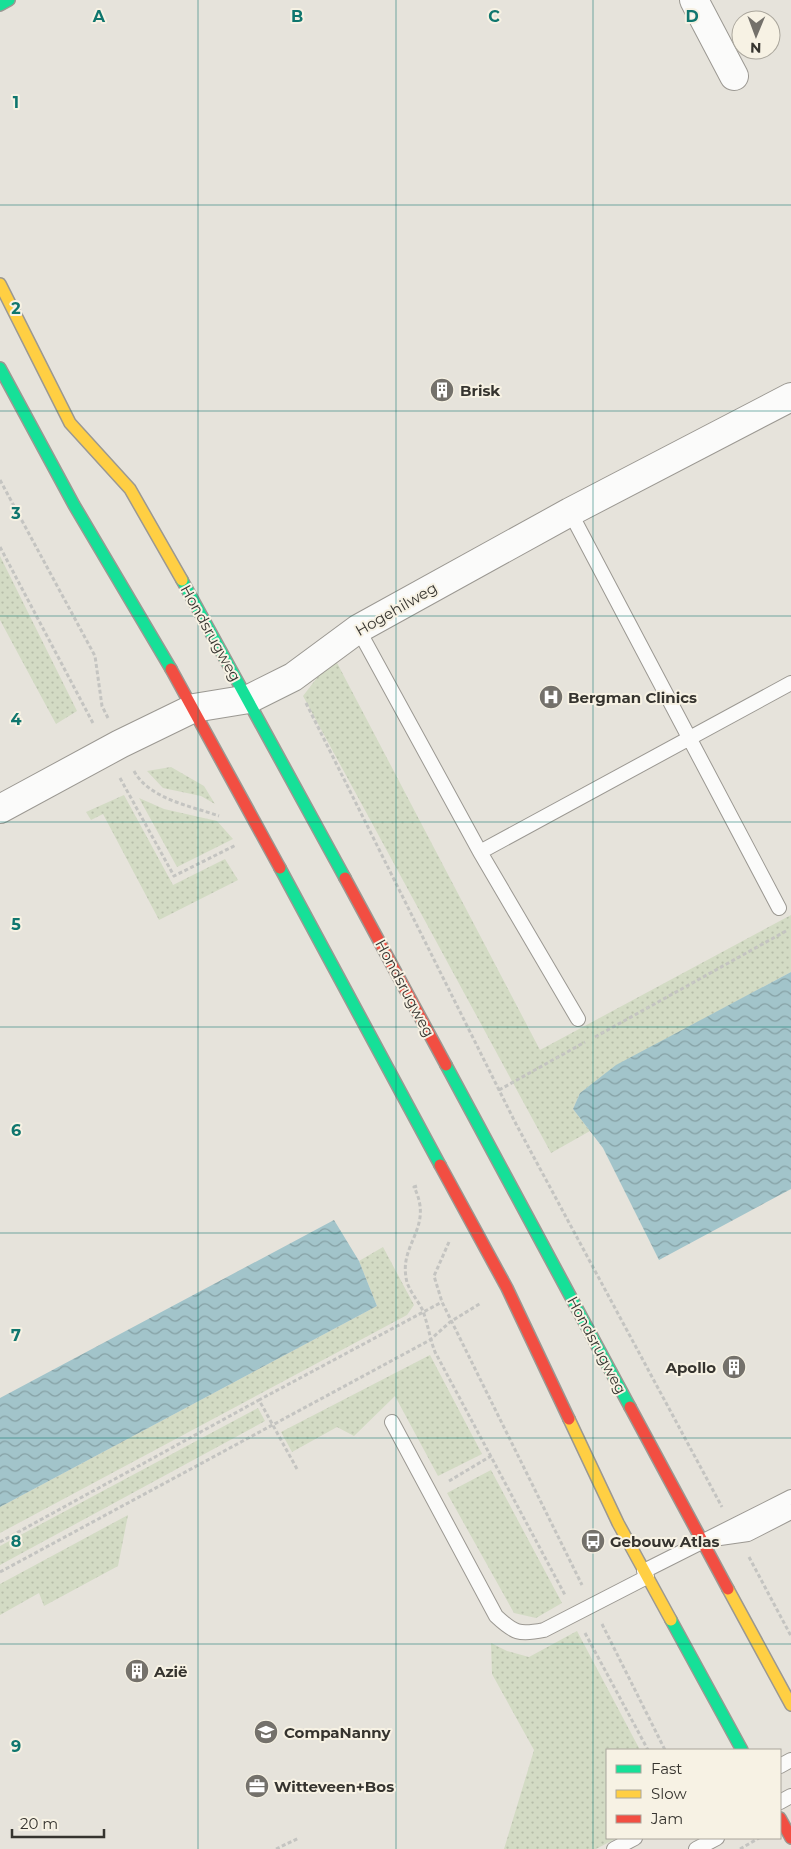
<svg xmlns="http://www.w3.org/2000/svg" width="791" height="1849" font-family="Montserrat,sans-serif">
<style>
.green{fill:url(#green-dots)}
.water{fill:url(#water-waves)}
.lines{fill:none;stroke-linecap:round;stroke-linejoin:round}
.lane-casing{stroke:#9b9892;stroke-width:16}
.street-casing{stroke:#9b9892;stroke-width:30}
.fast-casing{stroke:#9b9892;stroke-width:14}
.slow-casing{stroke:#9b9892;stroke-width:14}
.jam-casing{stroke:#9b9892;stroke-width:14}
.path{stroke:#c4c4c1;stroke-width:3;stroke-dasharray:4 2.5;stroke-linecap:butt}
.lane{stroke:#fbfbfa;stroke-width:14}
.street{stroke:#fbfbfa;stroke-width:28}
.fast{stroke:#16e098;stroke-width:11}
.slow{stroke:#ffcf43;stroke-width:11}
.jam{stroke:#f24e42;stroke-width:11}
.grid{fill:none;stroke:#0f766e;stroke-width:1;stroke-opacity:0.55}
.labels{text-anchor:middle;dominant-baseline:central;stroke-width:4;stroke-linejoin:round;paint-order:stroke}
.poi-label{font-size:15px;font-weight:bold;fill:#36342f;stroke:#f7f2e4;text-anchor:start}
.street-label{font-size:15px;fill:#36342f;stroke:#f7f2e4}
.grid-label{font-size:16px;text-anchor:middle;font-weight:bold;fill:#0f766e;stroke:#f7f2e4;stroke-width:4;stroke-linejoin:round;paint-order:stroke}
</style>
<defs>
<pattern id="green-dots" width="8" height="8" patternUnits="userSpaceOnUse" patternTransform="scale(1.25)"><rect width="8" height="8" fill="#d3dbc4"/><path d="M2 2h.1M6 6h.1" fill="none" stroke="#b6bda9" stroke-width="1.8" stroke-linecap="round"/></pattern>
<pattern id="water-waves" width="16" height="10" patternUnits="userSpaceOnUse" patternTransform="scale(1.25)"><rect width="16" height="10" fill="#a2c4ca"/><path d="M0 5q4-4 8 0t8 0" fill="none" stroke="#85a0a4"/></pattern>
</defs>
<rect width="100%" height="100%" fill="#e6e3db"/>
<path class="green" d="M0,556L77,711L56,724L0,620Z
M335,659L540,1050L791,915V972L616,1066L580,1093L573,1109L590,1131L551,1153L303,696L326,666Z
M171,767L204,786L215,804L201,796L163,788L147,771Z
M124,795L173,885L225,859L238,880L159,920L103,814L91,820L86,812Z
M139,798L164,809L217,821L233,839L177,867Z
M383,1247L414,1305L407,1315L0,1533V1507L377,1306L359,1261Z
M430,1355L482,1454L438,1476L395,1396L354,1436L337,1427L292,1452L281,1432Z
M258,1408L265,1421L0,1565V1546Z
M491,1470L562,1603L536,1618L514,1613L447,1493Z
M128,1515L118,1566L44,1606L39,1593L0,1615V1584Z
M577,1631L640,1750H607V1838H617L596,1849H504L534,1750L492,1674L491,1643L507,1651L529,1657Z"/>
<path class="water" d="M791,972V1189L659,1260L603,1148L573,1109L580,1093L616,1065Z
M334,1220L359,1261L377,1306L0,1507V1398Z"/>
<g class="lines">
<g class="lane-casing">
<path id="lane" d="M570,512L779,908
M358,629L480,852L578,1019
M480,852L791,683
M392,1422L496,1616C514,1633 519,1635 544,1630L647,1577
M720,1538L748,1534L791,1512
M644,1571L791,1497
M780,1766L791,1760
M780,1802L791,1796
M614,1849L635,1838
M696,1849L717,1838"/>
</g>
<g class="street-casing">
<path id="street" d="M694,0L734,76
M0,809L120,744L194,708L249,699L293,677L358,629L570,512L791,397"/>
</g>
<g class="fast-casing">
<path id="fast" d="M0,5L9,0
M0,368L74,505L171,669
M182,580L345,878
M280,868L440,1165
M446,1065L630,1407
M671,1620L742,1750"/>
</g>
<g class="slow-casing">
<path id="slow" d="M0,284L70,423L130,489L182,580
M569,1419L618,1523L671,1620
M728,1589L791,1705"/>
</g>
<g class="jam-casing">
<path id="jam" d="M171,669L280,868
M345,878L446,1065
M440,1165L507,1288L569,1419
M630,1407L728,1589
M780,1818L791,1838"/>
</g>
<path class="path" d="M0,480L95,656L102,706L108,718
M0,547L94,725
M306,703L516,1124L722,1507
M134,771C149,799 191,806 219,816
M120,778L174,876L236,845
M595,1037L786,931
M499,1090L585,1042
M417,1186L414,1187C434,1227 400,1243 406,1277C407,1289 418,1300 423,1311C428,1325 430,1339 435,1352L565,1595
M449,1242L434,1276L442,1302L582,1585
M297,1469L259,1400L442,1302
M449,1481L491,1456
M0,1542L259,1400
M749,1557L791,1636
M0,1572L430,1340L450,1322L481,1303
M602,1624L665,1750
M585,1633L648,1750
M276,1849L299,1838
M740,1849L759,1838"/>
<use href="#lane" class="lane"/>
<use href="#street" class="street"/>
<use href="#fast" class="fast"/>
<use href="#slow" class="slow"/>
<use href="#jam" class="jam"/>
</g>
<path class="grid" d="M198,0V1849M396,0V1849M593,0V1849M0,205H791M0,411H791M0,616H791M0,822H791M0,1027H791M0,1233H791M0,1438H791M0,1644H791"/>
<defs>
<g id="building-disc" transform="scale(1.25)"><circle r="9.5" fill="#74716b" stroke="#f7f2e4"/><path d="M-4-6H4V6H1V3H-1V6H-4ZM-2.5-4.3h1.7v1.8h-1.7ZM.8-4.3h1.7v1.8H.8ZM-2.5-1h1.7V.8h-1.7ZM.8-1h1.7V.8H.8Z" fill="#fff"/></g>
<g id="hospital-disc" transform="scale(1.25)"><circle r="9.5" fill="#74716b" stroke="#f7f2e4"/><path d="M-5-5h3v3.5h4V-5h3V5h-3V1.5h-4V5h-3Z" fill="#fff"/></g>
<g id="bus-disc" transform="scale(1.25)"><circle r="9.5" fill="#74716b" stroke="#f7f2e4"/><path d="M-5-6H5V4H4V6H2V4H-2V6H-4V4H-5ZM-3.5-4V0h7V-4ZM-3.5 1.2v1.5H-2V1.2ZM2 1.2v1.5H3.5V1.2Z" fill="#fff"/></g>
<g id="school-disc" transform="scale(1.25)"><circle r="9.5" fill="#74716b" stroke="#f7f2e4"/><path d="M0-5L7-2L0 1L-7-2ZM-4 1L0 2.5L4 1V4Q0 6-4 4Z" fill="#fff"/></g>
<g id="office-disc" transform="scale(1.25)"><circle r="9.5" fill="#74716b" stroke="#f7f2e4"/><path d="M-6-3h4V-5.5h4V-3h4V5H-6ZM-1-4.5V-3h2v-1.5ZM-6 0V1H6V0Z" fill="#fff"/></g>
</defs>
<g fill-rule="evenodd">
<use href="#building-disc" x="442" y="390"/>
<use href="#hospital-disc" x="551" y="697"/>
<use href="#building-disc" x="734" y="1367"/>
<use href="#bus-disc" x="593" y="1541"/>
<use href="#building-disc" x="137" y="1671"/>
<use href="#school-disc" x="266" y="1732"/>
<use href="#office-disc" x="257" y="1786"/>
</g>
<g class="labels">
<g class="poi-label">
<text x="460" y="390">Brisk</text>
<text x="568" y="697">Bergman Clinics</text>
<text x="716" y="1367" text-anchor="end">Apollo</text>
<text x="610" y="1541">Gebouw Atlas</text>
<text x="154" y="1671">Azië</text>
<text x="284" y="1732">CompaNanny</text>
<text x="274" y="1786">Witteveen+Bos</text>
</g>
<g class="street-label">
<text transform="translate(396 609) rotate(-30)">Hogehilweg</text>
<text transform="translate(211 633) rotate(61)">Hondsrugweg</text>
<text transform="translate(405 988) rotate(62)">Hondsrugweg</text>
<text transform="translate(597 1345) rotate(62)">Hondsrugweg</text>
</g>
</g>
<g class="grid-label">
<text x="99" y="22">A</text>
<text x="297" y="22">B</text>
<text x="494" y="22">C</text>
<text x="692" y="22">D</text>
<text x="16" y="108">1</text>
<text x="16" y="314">2</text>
<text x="16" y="519">3</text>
<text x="16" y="725">4</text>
<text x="16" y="930">5</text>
<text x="16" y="1136">6</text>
<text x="16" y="1341">7</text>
<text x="16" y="1547">8</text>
<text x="16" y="1752">9</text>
</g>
<rect x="606" y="1749" width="175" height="90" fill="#f7f2e4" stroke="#aaa69c"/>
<rect x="616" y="1765" width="25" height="8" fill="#16e098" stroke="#aaa69c"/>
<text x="651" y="1774" font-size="15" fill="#36342f">Fast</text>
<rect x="616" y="1790" width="25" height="8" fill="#ffcf43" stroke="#aaa69c"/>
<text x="651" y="1799" font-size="15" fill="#36342f">Slow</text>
<rect x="616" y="1815" width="25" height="8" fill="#f24e42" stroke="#aaa69c"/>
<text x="651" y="1824" font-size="15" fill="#36342f">Jam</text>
<g transform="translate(756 35) rotate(181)"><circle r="24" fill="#f7f2e4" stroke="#aaa69c"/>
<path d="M0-4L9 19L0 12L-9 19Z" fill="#74716b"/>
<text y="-8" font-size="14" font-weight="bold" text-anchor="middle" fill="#36342f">N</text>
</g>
<path d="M12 1829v8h92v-8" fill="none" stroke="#36342f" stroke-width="2.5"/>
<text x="20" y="1829" font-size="15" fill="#36342f" stroke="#f7f2e4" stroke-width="4" paint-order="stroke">20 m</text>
</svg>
